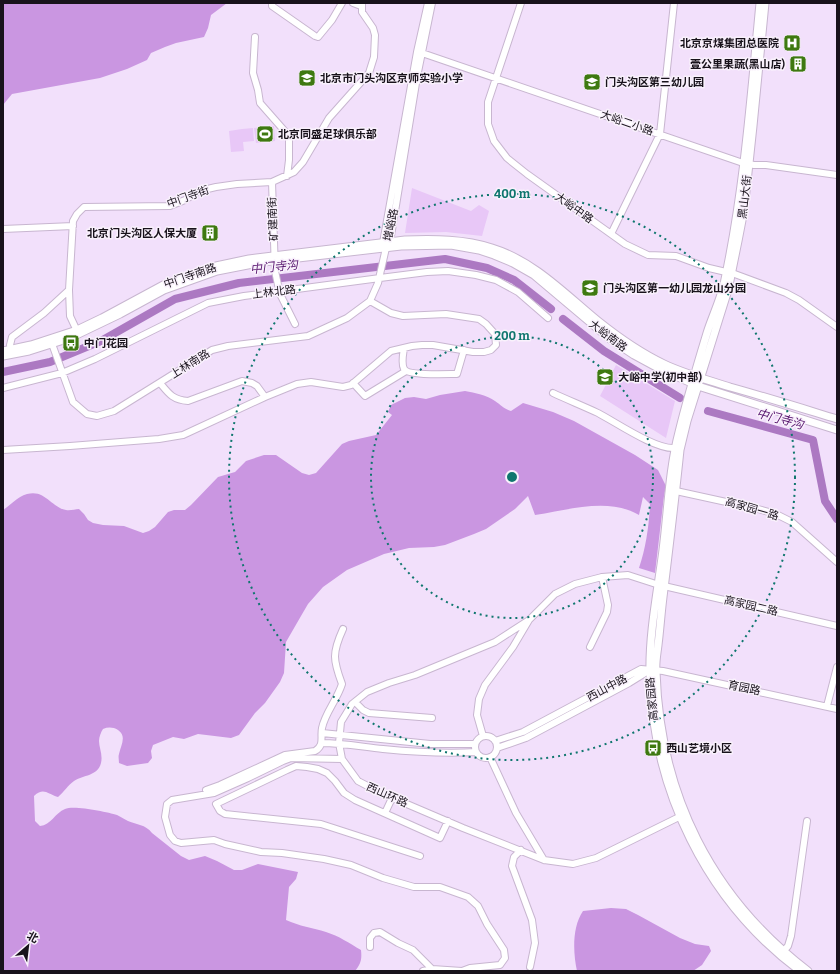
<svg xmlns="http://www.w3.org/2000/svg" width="840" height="974" font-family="Bitter,'Noto Sans SC',serif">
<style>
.green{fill:#e8c7f7}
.forest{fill:#ca96e1}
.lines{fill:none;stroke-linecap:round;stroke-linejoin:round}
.river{stroke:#ac79c2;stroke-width:8}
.minor-casing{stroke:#c8b6d0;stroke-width:8}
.major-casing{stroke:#c8b6d0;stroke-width:9}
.minor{stroke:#fff;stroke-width:6}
.major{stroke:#fff;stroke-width:7}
.ring{fill:none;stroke:#0f766e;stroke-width:2;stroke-dasharray:2 4}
.labels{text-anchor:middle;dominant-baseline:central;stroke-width:3;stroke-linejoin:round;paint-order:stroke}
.poi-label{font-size:11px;font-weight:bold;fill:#18121b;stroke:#f9f1fc;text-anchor:start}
.street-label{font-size:11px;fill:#18121b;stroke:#f9f1fc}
.water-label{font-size:12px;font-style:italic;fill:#55126c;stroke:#f9f1fc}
.centre{fill:#0f766e;stroke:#f9f1fc;stroke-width:2}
.ring-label{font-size:12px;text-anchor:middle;font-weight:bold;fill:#0f766e;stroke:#f9f1fc;stroke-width:3;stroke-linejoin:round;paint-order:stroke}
</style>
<rect width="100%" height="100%" fill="#f2e0fb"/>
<path class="green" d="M274,126L275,141L256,143L254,128Z
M253,128L254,141L243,142L244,151L231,152L229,131L242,129V133V129Z
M412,188L471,211L479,205L489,211L482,236L446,232L405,233Z
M616,365L675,401L666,438L600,396Z"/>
<path class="forest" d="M3,3H227L211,15L208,28L204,37L176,43L165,47L151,53L147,60L127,69L100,78L12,94L3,105Z
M465,391C475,393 487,395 495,401C501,405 504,409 511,411L523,403L553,412L574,421L635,455L658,470L666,486L664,496L655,573L639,568C646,548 649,525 650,504L643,497L639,515C608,497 569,510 535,515L528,496L515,509L486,529L474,534L445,545L434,547L409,548L384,554L347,570L323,587L308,604L301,616L286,642L284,673L280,682L265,703L255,713L239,735L231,738L198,734L184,739L173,737L153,745L151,751L152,758L148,763L127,766L119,763C119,760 118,757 119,754C121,745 127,736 118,730C113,727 108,727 103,729C101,732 99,737 99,741C99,748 103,754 101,763C98,776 83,775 74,781C68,785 64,792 58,797C47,794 44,787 34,796L35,821L40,826C51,825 55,813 65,809C74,805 107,812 117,815C121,817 124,819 128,821C137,825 145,824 152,833L181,856L189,860L205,856L217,861L234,870H242L258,864L298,872L296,879L289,887L286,920C299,926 313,928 326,932C339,936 349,943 361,950C362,959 361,964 355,971H3V510C11,505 17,497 27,494C45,489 51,507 66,510C70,511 75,509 79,509L84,514L88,520L93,523L103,525L124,526L143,533L149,531L155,527L168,512L174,510H185L191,505L218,477L235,472L246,461L264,455H276L302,473L309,475L316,473L342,444L349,441L376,435L392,415L388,412L391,405L405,398L414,397L426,399L440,395Z
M611,908L626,909L638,915L680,938L695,944L709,946L711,951L702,965L693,971H577C573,953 572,927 583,911Z"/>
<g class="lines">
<path class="river" d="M563,319L604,351L680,398
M3,372L50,362L101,341L175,299L239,283L445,259L487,268L514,280L551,309
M708,411L813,440L825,501L837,519"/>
<g class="minor-casing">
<path id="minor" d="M272,3V6L315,36L318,37L332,20L342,3
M353,3L361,6
M521,3L488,102V124L494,141L507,158L527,174L625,244L648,255L676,256L709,268L726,272
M255,37L253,73L258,90L260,103L289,136V160L287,176
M422,53L743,163L754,165H766L837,175
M272,182L275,271L280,294L295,324
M3,229L73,226
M611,234L660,134L674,3
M384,245L383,243L417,52L428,3
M732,273L786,293L799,300L837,327
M69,290L70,316L78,333
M51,341L73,402L87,414L97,416L114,411L212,350L228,346L308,336L347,318L370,301L378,283L386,248L390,242L417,77L432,3
M404,348C403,355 401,363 404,369C408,376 448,374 457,374L464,350
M11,354L10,345L12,337L44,313L69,290L73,221L77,214L84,207L170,206L185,200L199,191L216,187L237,184L272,182L294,172L303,162L329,118L369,73L374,57L375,35L373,28L362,12V3
M160,383C169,394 173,400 188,401L242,381L252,383L257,386L265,397
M353,383L365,396L406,371
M3,388L62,373L95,359L208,303L244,296L380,278L427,272L448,271L476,275L496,280L518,292L548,318
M553,393C568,400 583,406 598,413C617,423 656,450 675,448
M3,450L70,446L159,439L183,435L265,397L297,384L311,382L343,387L351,385L391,351L412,346L422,345H433L473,352H484L491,350L496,345L495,334L486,324L479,319L446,314L403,316L391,313L370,301
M676,491L758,509L776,514L792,522L837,562
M659,585L628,575L602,577L575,584L555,594L529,620L495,642L415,675L389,683L367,692L352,704L341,722L339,743L342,759L358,781L381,793L463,828L544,860L573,864L596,858L679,817
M664,586L837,626
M590,647L607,612L608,605L602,577
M355,702L363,710L369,713L432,718
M827,706L837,667
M322,733L430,744H475
M475 747a11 11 0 1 1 22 0a11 11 0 1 1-22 0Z
M483,736L477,715L479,699L485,685L513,647L529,620
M495,741L523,732L641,669L663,671L837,709
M322,743C343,743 363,747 383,749C414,752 445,754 476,752
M497,748L526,738L629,683L650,670
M490,757L516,813L544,860
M342,759L291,758L283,761L248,778L214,793L172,800L167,804L165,817L170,835L175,841L181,843L214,840L225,844L261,852L282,853L324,859L351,865L383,878L414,887H440L468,897L478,906L487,924L504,950L505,958L500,965L470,968L462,971L432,969L413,950L398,943L380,932L374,933L370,938V947
M206,790L220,785L285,755L315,751C325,745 320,737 322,728C325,713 337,700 342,684C333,660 332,653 343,629
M385,813L392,798
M521,850L514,857L512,866L532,920L535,943L530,967
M420,856L321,824L225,814L220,811L216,804L287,770L296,766L307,767L318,769L327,773L335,781L344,793L355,800L440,838L448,821
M781,954L788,946L791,936L807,821
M423,971L432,969"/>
</g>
<g class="major-casing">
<path id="major" d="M760,3C751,97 744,192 724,284C720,301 712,317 707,333C697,366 687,399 679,432C669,470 668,511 663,550C658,590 649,632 650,673C652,789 706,901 800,971
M765,3L753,126L744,210L738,241L728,290L687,421L680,450C675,499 669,548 663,597C661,613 660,629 658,645C657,654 655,663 656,672C660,794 711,897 808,971
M3,351L31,345L77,330L102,318L165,284L216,266L249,259L405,240C435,239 464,239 492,248C534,261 565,294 598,321C618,337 641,353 664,364C685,374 708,380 730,387C766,397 801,408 837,419
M3,356L29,351L70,338L120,314L164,290L217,271L264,262L401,246L451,245L479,250L494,255L513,263L534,275L610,339L634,355L658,368L698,386L837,430"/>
</g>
<use href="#minor" class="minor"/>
<use href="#major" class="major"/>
</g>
<g class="ring">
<circle cx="512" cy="477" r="141"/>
<circle cx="512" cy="477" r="283"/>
</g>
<defs>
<g id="hospital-square" transform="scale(0.9)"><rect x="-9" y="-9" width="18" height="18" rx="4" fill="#3e7910" stroke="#f9f1fc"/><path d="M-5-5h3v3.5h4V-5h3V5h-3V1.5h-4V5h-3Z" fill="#fff"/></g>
<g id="building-square" transform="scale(0.9)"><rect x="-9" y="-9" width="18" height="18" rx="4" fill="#3e7910" stroke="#f9f1fc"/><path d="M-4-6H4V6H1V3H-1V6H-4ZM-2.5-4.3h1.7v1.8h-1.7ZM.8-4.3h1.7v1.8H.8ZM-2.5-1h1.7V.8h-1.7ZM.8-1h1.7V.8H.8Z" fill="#fff"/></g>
<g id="school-square" transform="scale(0.9)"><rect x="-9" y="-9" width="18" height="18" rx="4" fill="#3e7910" stroke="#f9f1fc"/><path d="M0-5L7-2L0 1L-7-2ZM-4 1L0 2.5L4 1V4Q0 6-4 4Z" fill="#fff"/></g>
<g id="stadium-square" transform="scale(0.9)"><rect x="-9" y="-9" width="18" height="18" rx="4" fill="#3e7910" stroke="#f9f1fc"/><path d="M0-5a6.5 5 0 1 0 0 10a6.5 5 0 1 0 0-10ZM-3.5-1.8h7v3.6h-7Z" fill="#fff"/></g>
<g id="bus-square" transform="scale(0.9)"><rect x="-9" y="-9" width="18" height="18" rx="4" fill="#3e7910" stroke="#f9f1fc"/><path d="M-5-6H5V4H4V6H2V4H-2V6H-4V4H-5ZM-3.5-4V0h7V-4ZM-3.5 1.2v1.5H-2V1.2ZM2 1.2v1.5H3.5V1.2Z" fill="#fff"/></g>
</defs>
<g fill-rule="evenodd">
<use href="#hospital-square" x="792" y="43"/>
<use href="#building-square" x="798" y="64"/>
<use href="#school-square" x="307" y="78"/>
<use href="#school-square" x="592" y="82"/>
<use href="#stadium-square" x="265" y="134"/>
<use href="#building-square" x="210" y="233"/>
<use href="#school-square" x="590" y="288"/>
<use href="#bus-square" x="71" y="343"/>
<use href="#school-square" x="605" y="377"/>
<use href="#bus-square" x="653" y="748"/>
</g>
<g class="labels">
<g class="poi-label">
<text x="779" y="43" text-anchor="end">北京京煤集团总医院</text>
<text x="785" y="64" text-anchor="end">壹公里果蔬(黑山店)</text>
<text x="320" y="78">北京市门头沟区京师实验小学</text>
<text x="605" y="82">门头沟区第三幼儿园</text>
<text x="278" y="134">北京同盛足球俱乐部</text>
<text x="197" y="233" text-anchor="end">北京门头沟区人保大厦</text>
<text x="603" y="288">门头沟区第一幼儿园龙山分园</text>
<text x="84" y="343">中门花园</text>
<text x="618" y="377">大峪中学(初中部)</text>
<text x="666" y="748">西山艺境小区</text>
</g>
<g class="street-label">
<text transform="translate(627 123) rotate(19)">大峪二小路</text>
<text transform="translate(188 197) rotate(-20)">中门寺街</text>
<text transform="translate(745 197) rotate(-83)">黑山大街</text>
<text transform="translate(574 208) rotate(35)">大峪中路</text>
<text transform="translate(273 219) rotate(-93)">矿建南街</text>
<text transform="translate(391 225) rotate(-78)">增峪路</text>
<text transform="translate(190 276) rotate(-19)">中门寺南路</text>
<text transform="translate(274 292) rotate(-7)">上林北路</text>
<text transform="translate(608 336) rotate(37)">大峪南路</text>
<text transform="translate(190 364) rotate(-32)">上林南路</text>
<text transform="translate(752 509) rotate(16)">高家园一路</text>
<text transform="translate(751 606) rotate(13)">高家园二路</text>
<text transform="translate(607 688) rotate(-28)">西山中路</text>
<text transform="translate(744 688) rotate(12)">育园路</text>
<text transform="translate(652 699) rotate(-95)">高家园路</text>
<text transform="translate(387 795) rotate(24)">西山环路</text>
</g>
<g class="water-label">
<text transform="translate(274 267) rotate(-6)">中门寺沟</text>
<text transform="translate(780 419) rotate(15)">中门寺沟</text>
</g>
</g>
<circle cx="512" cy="477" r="6" class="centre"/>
<g class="ring-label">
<text x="512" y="198">400 m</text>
<text x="512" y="340">200 m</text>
</g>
<rect width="840" height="974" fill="none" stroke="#18121b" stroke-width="8"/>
<g transform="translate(28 946) rotate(28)" stroke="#f9f1fc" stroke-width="3" paint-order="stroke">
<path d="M0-3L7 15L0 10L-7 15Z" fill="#18121b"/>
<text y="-6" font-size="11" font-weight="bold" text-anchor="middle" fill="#18121b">北</text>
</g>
</svg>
